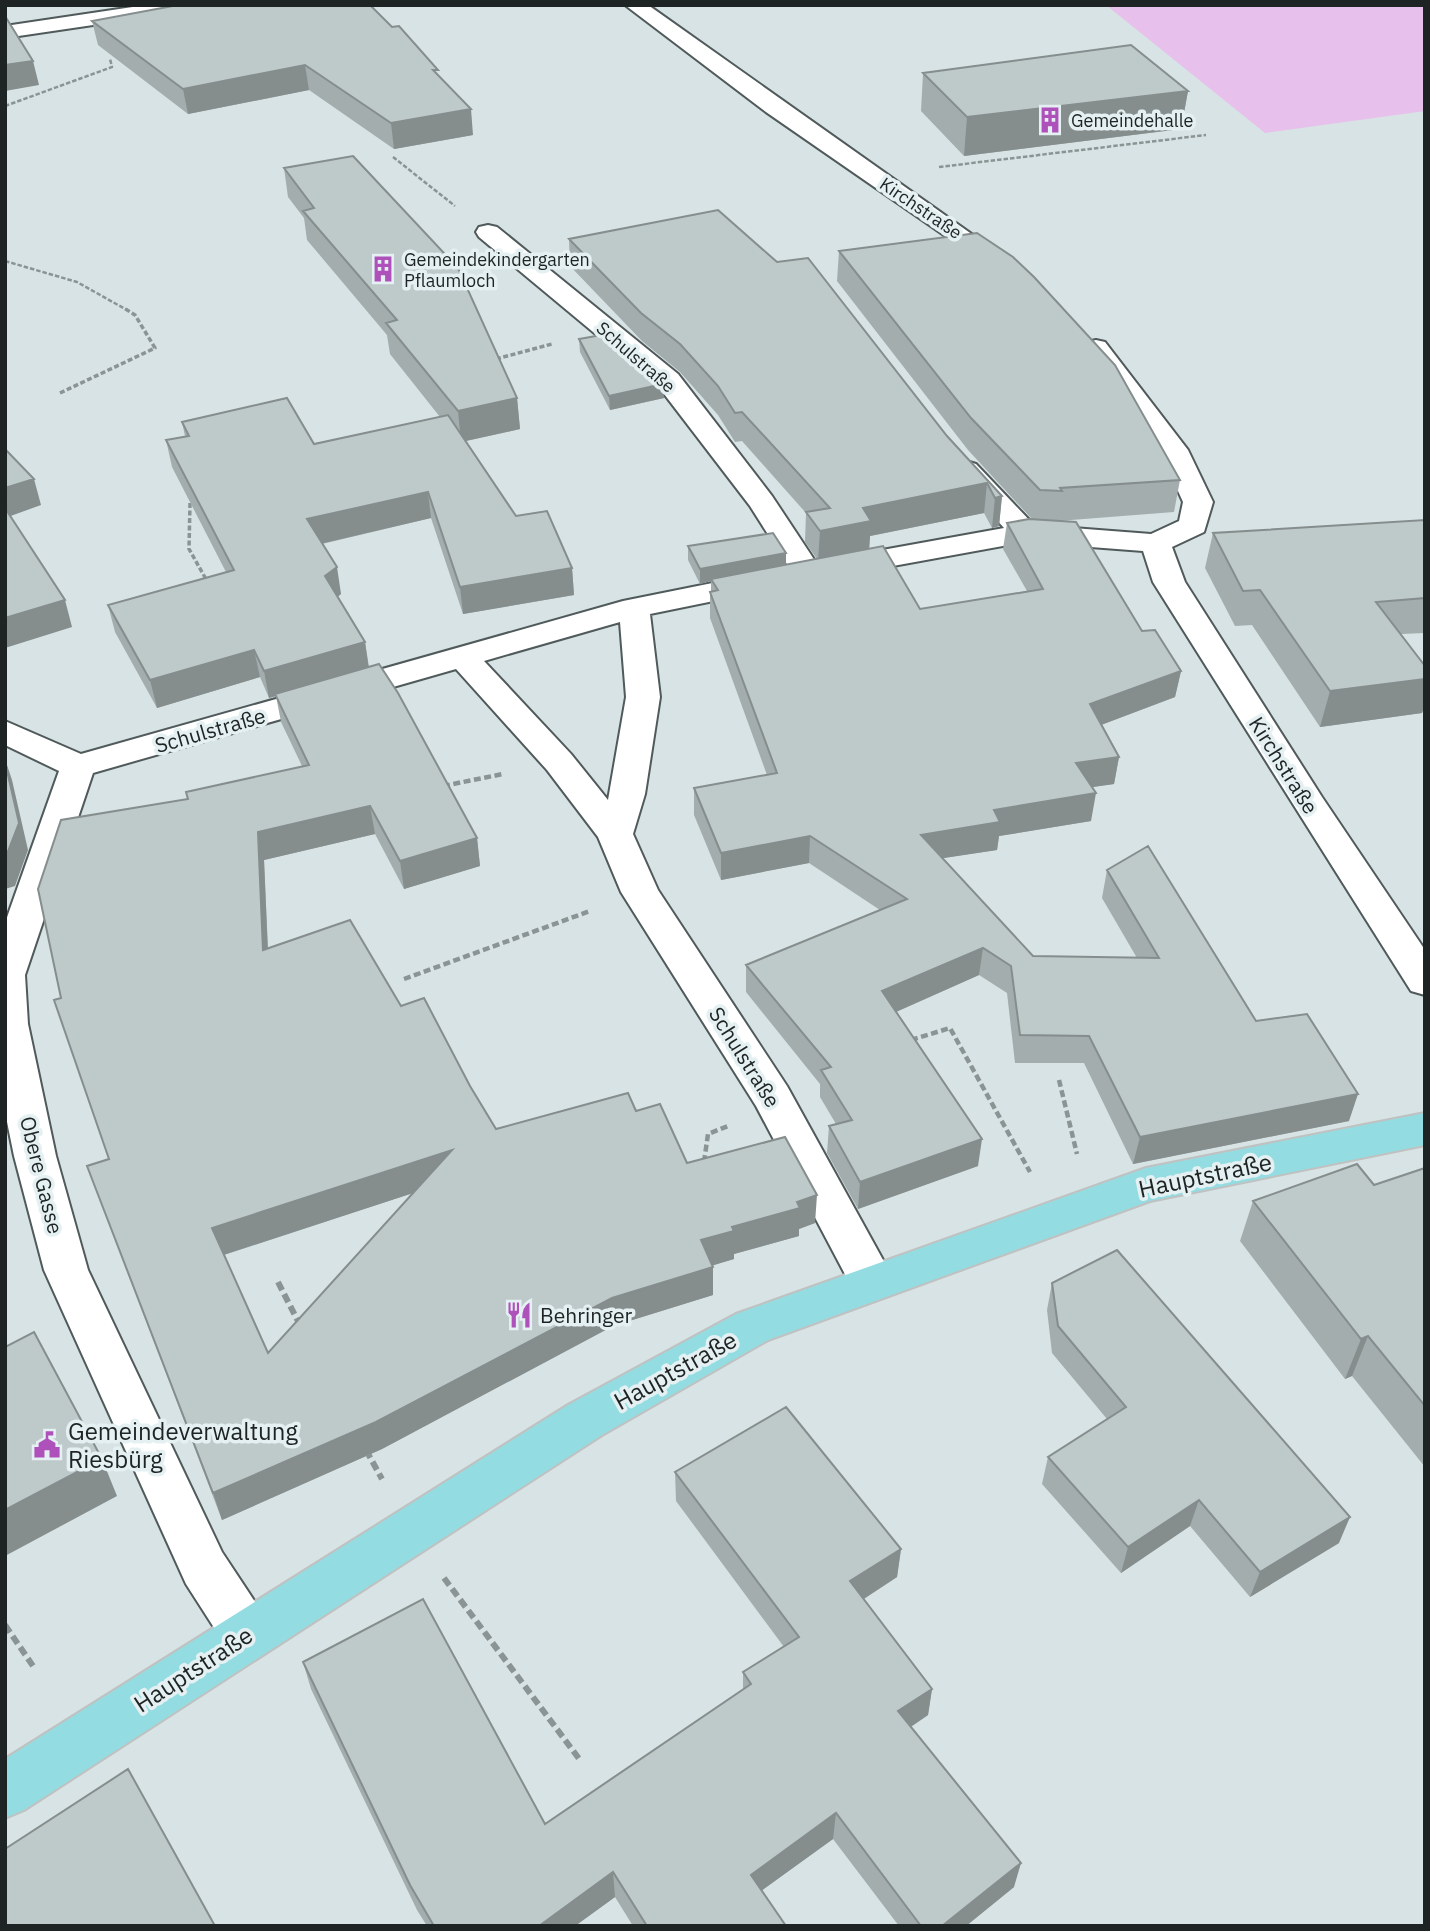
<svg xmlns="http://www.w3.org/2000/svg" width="1430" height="1931" font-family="'IBM Plex Sans',sans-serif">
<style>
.green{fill:#e7c0eb}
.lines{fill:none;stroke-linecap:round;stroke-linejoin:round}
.minor-casing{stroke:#505a5b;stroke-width:4}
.primary-casing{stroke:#c0c1c1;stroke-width:4}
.path-far3{stroke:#8b9495;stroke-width:2.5;stroke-dasharray:4.5 2;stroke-linecap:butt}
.path-far2{stroke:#8b9495;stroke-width:3.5;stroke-dasharray:5 2.5;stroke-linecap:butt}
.path-far1{stroke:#8b9495;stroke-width:4.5;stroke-dasharray:7 3.5;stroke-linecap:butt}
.path{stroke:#8b9495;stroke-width:6;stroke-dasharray:9 4.5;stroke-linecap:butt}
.minor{fill:#fff;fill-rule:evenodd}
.primary{fill:#93dde2;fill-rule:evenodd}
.wall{fill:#a3adae;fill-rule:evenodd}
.shaded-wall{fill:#858d8d}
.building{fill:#bec9ca;stroke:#858d8d;stroke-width:2;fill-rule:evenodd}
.labels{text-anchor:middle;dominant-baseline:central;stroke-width:7;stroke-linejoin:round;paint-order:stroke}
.far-poi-label{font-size:18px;fill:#1e2323;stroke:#e4f0f1;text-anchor:start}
.far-street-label{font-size:18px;fill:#1e2323;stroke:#e4f0f1}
.street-label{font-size:21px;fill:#1e2323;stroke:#e4f0f1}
.poi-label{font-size:21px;fill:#1e2323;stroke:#e4f0f1;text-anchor:start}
.near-street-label{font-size:24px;fill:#1e2323;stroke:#e4f0f1}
.near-poi-label{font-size:24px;fill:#1e2323;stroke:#e4f0f1;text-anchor:start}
</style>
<rect width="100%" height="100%" fill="#d7e3e4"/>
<path class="green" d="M1106,5H1425V111L1265,133Z"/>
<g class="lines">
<g class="minor-casing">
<path id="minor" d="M146,5H198L188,11L5,38V26Z
M625,5H648L1014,264L1011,269H993L766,112Z
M488,225L497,227L678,374L772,496L823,573L819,580L808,582L797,580L750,506L658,386L479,237L476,232L479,227Z
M1096,340L1105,342L1188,450L1213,502L1204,532L1172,547L1185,582L1322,797L1425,950V995L1411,991L1153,582L1143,551L1025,542L838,576L827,574L823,567L827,560L838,558L1004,528L952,470L956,464L966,461L976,464L1034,525L1151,534L1179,521L1183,502L1160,451L1083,348L1087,342Z
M762,573L773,575L778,582L773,589L650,614L660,697L645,794L633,834L658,890L787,1086L888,1269L894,1282L888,1295L872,1300L856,1295L756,1106L621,892L598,837L547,770L456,669L93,773L25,975L28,1024L56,1156L88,1270L222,1552L265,1617L273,1634L265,1651L247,1658L229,1651L186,1584L44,1270L14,1156L5,1112V923L59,771L5,745V721L81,754L623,601ZM620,622L626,697L608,800L571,754L484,661Z"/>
</g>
<g class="primary-casing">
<path id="primary" d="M1425,1113V1145L1150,1201L768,1340L602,1435L24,1810L5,1818V1759L568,1405L736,1314L1146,1168Z"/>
</g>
<path class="path-far3" d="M5,106L112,67L110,59
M393,157L455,206
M939,167L1206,135
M5,261L77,282L127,310"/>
<path class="path-far2" d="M496,359L552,344
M60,393L155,348L135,315L124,308
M190,503L189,549L207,581"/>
<path class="path-far1" d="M443,786L503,774
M404,979L590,911
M911,1040L950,1028L1030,1172
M1059,1080L1077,1154
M704,1162L708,1134L728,1126"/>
<path class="path" d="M278,1282L300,1325
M366,1450L382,1479
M444,1578L580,1760
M5,1625L33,1666"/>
<use href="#minor" class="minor"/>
<use href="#primary" class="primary"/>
</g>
<path class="wall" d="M92,21L439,77L473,135L394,149L309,90L188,114L98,45Z
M923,73L1188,91L1181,129L964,156L921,111Z
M284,168L517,398L520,429L466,441L516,516L572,568L574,595L463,614L431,518L322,544L341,594L337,597L365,642L369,667L477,838L480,866L404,889L375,834L264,860L268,948L401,1006L470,1086L496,1129L636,1111L687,1163L815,1223L799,1229V1236L734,1254V1259L713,1265V1295L613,1326L382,1449L222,1520L87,1166L109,1160L61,998L188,799L302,766L281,722L276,696L269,698L260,677L157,708L115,632L108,605L226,572L172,467L166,440L185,436L182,422L314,444L440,417L390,354L387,335L307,240L304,218L288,197ZM413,1193L268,1353L224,1255Z
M569,239L947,436L1002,496L999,526L992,528L984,513L870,536L869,549L920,609L1027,591L1003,549L1007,523L1032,519L968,450L837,281L839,251L1180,480L1174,512L1058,521L1142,631L1181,671L1175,697L1101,725L1119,757L1114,784L1092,787L1091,821L999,836L997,850L942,858L1033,956L1137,958L1102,898L1107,870L1256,1021L1349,1121L1133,1164L1084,1063H1015L1007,993L979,975L896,1012L978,1166L858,1209L827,1153L829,1126L836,1124L820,1097V1084L746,992V965L880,910L809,863L721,880L694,815V788L767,775L710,618V592H711V581L700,584L688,560V546L786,565L817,559L805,542L806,513L742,441L735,442L718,415L680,372L642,341L570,266Z
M579,339L664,398L610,410L580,352Z
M1425,520V633L1401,634L1422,713L1320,727L1252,625L1235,626L1205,568L1213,533Z
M1425,1168V1467L1352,1376L1345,1379L1240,1241L1253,1201L1374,1185Z
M1052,1283L1339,1543L1250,1597L1190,1526L1121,1573L1042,1484L1048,1457L1107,1419L1052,1353L1047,1310Z
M675,1472L901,1549L897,1577L864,1599L932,1689L928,1715L911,1727L1014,1887L966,1926H899L833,1839L761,1891L786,1926H633L615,1897L575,1926H427L417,1910L311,1689L303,1662L545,1824L743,1690V1672L784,1647L676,1501Z"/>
<path class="shaded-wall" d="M33,61L39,85L5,91V65Z
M305,65L309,90L188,114L183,89Z
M1188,91L1181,129L964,156L967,117Z
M471,109L473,135L394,149L391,123Z
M663,384L664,398L610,410L609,396Z
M517,398L520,429L461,442L458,411Z
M34,479L41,505L5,518V488Z
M987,483L984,513L870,536L869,551L818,561L820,531L863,508Z
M428,492L431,518L311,546L307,519Z
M1002,496L999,526L992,528L995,498Z
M786,553V567L711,579V581L700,584V569Z
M337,567L341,594L329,603L325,576Z
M572,568L574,595L463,614L460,587Z
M65,600L72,627L5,648V618Z
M365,642L369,670L275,694L276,696L269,698L264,671Z
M254,650L260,677L157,708L150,680Z
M1181,671L1175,697L1085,731L1090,704Z
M1425,679V706L1422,713L1320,727L1330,691Z
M1119,757L1114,784L1072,790L1076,763Z
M5,759L12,780L28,850L15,886L5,889Z
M1096,793L1091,821L999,836L997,850L918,862L921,835L994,810Z
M370,806L375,834L264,860L269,979L263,950L258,832Z
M810,836L809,863L721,880V853Z
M477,838L480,866L404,889L400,861Z
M983,948L979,975L880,1019L882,991Z
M1358,1094L1349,1121L1133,1164L1140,1137Z
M982,1139L978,1166L858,1209L860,1182Z
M452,1150L456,1179L220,1256L212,1228Z
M817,1195L815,1223L799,1229V1236L734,1254V1259L701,1269V1240L732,1227Z
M713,1267V1295L613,1326L382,1449L222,1520L213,1493L612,1298Z
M1368,1336L1352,1376L1345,1379L1361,1339Z
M102,1459L117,1496L5,1556V1510Z
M1199,1500L1190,1526L1121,1573L1128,1547Z
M1350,1517L1339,1543L1250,1597L1260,1572Z
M901,1549L897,1577L848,1609L850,1581Z
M932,1689L928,1715L894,1738L898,1711Z
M836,1813L833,1839L750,1899L751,1875Z
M1021,1863L1014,1887L966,1926H942Z
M613,1872L615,1897L575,1926H539Z"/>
<path class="building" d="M178,5H370L392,27L399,26L438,70H433L471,109L391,123L305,65L183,89L92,21Z
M5,16L33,61L5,65Z
M1131,45L1188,91L967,117L923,73Z
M353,156L458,268L517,398L458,411L386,323L397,320L303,211L314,208L284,168Z
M718,210L777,262L808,258L947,436L1002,496L995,498L987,483L863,508L871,521L820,531L806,512L830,508L742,412L735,413L718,386L680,344L641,313L569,239Z
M977,233L1013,257L1034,277L1115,365L1180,480L1060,488L1062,491L1040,490L971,418L839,251Z
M607,334L663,384L609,396L579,339Z
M287,398L314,444L448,415L516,516L547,511L572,568L460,587L428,492L307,519L337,567L325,576L365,642L264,671L254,650L150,680L108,605L234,570L166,440L189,436L182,422Z
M5,449L34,479L5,488Z
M5,508L65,600L5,618Z
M1029,519L1076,522L1142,631L1155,630L1181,671L1090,704L1119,757L1076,763L1096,793L994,810L1000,822L921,835L1033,956L1159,958L1107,870L1148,846L1256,1021L1307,1014L1358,1094L1140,1137L1089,1036L1020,1035L1011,966L983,948L882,991L982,1139L860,1182L829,1126L852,1120L821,1070L831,1067L746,965L907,899L810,836L721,853L694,788L777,773L710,592L718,590L711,579L883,546L920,609L1043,589L1007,523Z
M1425,520V598L1376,602L1425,666V679L1330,691L1260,590L1243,591L1213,533Z
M773,533L786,553L700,569L688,546Z
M379,664L398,693L477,838L400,861L370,806L258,832L263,950L350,920L401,1006L424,998L470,1086L496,1129L628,1093L636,1111L660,1104L687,1163L785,1137L817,1195L797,1202L800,1208L732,1227L734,1231L701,1240L713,1267L612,1298L376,1422L213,1493L87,1166L109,1159L54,1000L61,998L38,889L61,820L188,799L186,792L309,765L275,694ZM452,1150L268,1353L212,1228Z
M5,762L19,823L5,859Z
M1357,1164L1374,1185L1425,1168V1406L1368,1336L1361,1339L1253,1201Z
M1117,1250L1350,1517L1260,1572L1199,1500L1128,1547L1048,1457L1126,1407L1058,1326L1052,1283Z
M34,1332L102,1459L5,1510V1347Z
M786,1407L901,1549L850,1581L932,1689L898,1711L1021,1863L942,1926H921L836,1813L751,1875L786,1926H647L613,1872L539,1926H434L410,1885L303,1662L423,1599L545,1824L751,1684L743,1672L799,1637L675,1472Z
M128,1769L215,1926H5V1849Z"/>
<defs>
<g id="building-bare" transform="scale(2.1)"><path d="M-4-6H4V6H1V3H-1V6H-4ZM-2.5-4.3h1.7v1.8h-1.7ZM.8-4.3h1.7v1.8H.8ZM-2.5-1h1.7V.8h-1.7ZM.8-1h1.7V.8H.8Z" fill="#af51bb" stroke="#e4f0f1" stroke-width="2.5" paint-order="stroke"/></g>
<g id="restaurant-bare" transform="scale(2.1)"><path d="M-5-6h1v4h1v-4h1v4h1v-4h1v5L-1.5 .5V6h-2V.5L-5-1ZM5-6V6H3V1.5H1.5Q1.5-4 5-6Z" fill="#af51bb" stroke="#e4f0f1" stroke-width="2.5" paint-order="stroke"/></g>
<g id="civic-bare" transform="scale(2.1)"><path d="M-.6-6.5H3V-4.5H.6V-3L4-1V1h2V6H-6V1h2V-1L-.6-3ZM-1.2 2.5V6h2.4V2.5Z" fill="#af51bb" stroke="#e4f0f1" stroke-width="2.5" paint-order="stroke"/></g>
</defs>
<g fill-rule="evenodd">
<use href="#building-bare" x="1050" y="120"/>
<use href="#building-bare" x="383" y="269"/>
<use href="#restaurant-bare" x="519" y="1315"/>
<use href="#civic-bare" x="47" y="1445"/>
</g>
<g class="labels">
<g class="far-poi-label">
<text x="1071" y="120">Gemeindehalle</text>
<text x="404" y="259">Gemeindekindergarten<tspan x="404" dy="21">Pflaumloch</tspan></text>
</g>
<g class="far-street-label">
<text transform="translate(921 208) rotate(34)">Kirchstraße</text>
<text transform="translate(636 357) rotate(41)">Schulstraße</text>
</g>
<g class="street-label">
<text transform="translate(210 730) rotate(-16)">Schulstraße</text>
<text transform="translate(1284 765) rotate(58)">Kirchstraße</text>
<text transform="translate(745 1057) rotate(58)">Schulstraße</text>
<text transform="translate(42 1175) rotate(76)">Obere Gasse</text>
</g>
<g class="poi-label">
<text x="540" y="1315">Behringer</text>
</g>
<g class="near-street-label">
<text transform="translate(1205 1175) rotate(-12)">Hauptstraße</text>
<text transform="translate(675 1370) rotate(-29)">Hauptstraße</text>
<text transform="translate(193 1669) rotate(-33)">Hauptstraße</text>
</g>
<g class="near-poi-label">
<text x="68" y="1431">Gemeindeverwaltung<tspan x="68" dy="28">Riesbürg</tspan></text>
</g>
</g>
<rect width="1430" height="1931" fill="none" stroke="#1e2323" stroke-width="14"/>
</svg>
